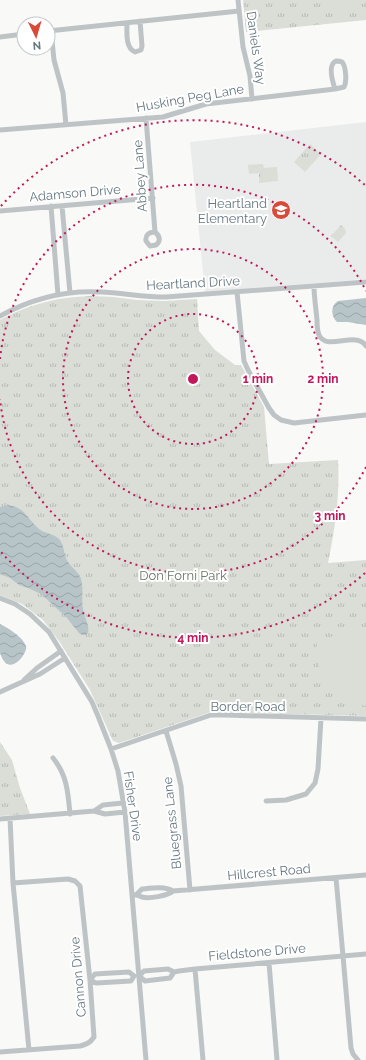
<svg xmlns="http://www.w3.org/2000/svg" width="366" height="1060" font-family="Raleway,sans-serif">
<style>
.built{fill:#eaebeb}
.grass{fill:url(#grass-tufts)}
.pitch{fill:#daded7}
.water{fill:url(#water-waves)}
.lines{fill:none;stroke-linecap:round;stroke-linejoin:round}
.minor{stroke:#bec4c6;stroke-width:5}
.ring{fill:none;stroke:#c2185b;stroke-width:2;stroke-dasharray:2 4}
.labels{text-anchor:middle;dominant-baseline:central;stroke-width:4;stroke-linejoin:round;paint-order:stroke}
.street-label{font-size:13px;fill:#667880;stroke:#fff}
.poi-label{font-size:13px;fill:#667880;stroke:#fff;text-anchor:end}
.park-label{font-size:13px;fill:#6b7965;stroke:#fff}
.centre{fill:#c2185b;stroke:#fff;stroke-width:2}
.ring-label{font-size:12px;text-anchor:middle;font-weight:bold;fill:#c2185b;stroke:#fff;stroke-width:4;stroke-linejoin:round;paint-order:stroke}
</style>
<defs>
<pattern id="grass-tufts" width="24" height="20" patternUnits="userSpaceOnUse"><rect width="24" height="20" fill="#daded7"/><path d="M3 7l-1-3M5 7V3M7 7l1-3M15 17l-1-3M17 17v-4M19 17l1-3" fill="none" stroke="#b5b9b4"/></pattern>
<pattern id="water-waves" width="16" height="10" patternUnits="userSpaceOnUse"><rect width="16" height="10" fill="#b8c5c8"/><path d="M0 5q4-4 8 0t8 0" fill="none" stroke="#99a5a8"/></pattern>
</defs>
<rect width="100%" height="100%" fill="#f9f9f7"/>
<path class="built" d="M366,122V279L205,292L190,142Z"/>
<path class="grass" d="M243,0H366V20L246,32Z
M310,144L321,154L305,172L294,162Z
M263,164L264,168L277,167L278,181L259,183V173L249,174L248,165Z
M341,225L345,229L346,233L338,242L331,236Z
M92,296L113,297L137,300L164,301L197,299L199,331L215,350L235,365H241L264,407L269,464L338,460C340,495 335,529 328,563L366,560V716L211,712L119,743L113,741L90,690L59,641L43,620L22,604L0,595V320C20,309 43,301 66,298C75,297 83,296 92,296Z
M0,742L12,760L20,788L30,814L0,816Z"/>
<path class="pitch" d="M320,0H351L349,7L344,9Z
M366,629V706C342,702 321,684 318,660C317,654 317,647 317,641L354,630Z"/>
<path class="water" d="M366,298V325L348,322H337C331,316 330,306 338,301Z
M7,505C25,507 26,517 38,528C44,534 53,533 59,539C65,545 63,555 68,562C72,568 79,572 81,579C84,589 81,599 83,609C84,618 90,624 88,633L86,635H82L79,633L67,618L41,594L28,588L19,585L10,578L0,574V507Z
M0,624C8,628 23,637 26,646C28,653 11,676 2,658C2,657 0,654 0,653C0,644 0,633 0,624Z"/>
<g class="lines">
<path class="minor" d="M238,0L243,47L250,76L252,99
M127,23C127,32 125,48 135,52L141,50L142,46L140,21
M48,31L239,11
M51,31L54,60L63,93L66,125
M0,37L24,34
M146,118L155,232C160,236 161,241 156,245L150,246L146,241C145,235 149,232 155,232
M0,130L163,117L206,104L335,89L344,87C347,82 346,66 342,62C340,61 338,61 336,61C327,65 333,83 335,89
M51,206L58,295
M62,206L70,293
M0,211L153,198
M314,286C314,297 316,308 317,320C317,324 317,330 319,335C327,352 356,330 366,346
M237,292L244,361L248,370L269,408L274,415L281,420L294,423L366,415
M0,316C31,299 66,290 101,292C123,293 144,297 166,297L366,282
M0,598L15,604L30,614L49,632L92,702L98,716L111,749L118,771L125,812L146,1060
M24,680L37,668L61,651
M0,692L40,674L65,658
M166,731L176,764L181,786L190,890
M111,749L211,715H225L366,719
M53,758C67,775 68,792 70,814
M266,801L286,800L306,794L315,783L318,769L321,718
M94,811L103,805L123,803
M10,818L13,883L29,1050
M0,819L94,811L105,814L125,812
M173,891L366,875
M132,895C137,894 138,896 142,897C149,899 167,896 173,891C164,886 152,888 142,889L137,894
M269,963L277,1060
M168,969L174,972L170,978L145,981L139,976L144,971Z
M195,969L203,1060
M129,972L134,976L131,981L96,983L90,980L95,974Z
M174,972L179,971L195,969L343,956L336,878
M0,1052L80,1046C87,1044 90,1043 94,1037L90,980L80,886L75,881L68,879L13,883
M358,1060L353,1054L351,1048L343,956L366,954"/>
</g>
<g class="ring">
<circle cx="193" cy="379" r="65"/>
<circle cx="193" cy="379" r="130"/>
<path d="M366 467A194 194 0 0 1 0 399M0 359A194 194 0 0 1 366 291"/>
<path d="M365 573A259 259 0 0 1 1 552M1 206A259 259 0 0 1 365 185"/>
</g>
<defs>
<g id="school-disc" transform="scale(1)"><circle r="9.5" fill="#d84b39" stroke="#fff"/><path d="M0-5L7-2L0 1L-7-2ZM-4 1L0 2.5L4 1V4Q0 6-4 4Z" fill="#fff"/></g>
</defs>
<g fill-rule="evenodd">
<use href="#school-disc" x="281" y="210"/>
</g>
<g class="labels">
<g class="street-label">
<text transform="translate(256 48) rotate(82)">Daniels Way</text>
<text transform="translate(190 98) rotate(-10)">Husking Peg Lane</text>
<text transform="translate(140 176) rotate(-94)">Abbey Lane</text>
<text transform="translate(75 193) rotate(-5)">Adamson Drive</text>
<text transform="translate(193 283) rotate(-3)">Heartland Drive</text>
<text x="248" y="706">Border Road</text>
<text transform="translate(133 806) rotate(82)">Fisher Drive</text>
<text transform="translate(172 823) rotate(-96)">Bluegrass Lane</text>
<text transform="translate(269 872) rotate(-5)">Hillcrest Road</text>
<text transform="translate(257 952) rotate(-5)">Fieldstone Drive</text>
<text transform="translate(78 977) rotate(-95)">Cannon Drive</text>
</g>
<g class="poi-label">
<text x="267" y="203">Heartland<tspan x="267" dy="15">Elementary</tspan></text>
</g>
<g class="park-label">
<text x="183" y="575">Don Forni Park</text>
</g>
</g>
<circle cx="193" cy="379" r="6" class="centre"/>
<g class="ring-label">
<text x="258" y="383">1 min</text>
<text x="323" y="383">2 min</text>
<text x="330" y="520">3 min</text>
<text x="193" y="642">4 min</text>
</g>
<g transform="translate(36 36) rotate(175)"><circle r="19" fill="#ffffff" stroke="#c2c9cc"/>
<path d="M0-3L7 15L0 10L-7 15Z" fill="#d84b39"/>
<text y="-6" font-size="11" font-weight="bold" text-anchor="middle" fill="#667880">N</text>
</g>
</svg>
